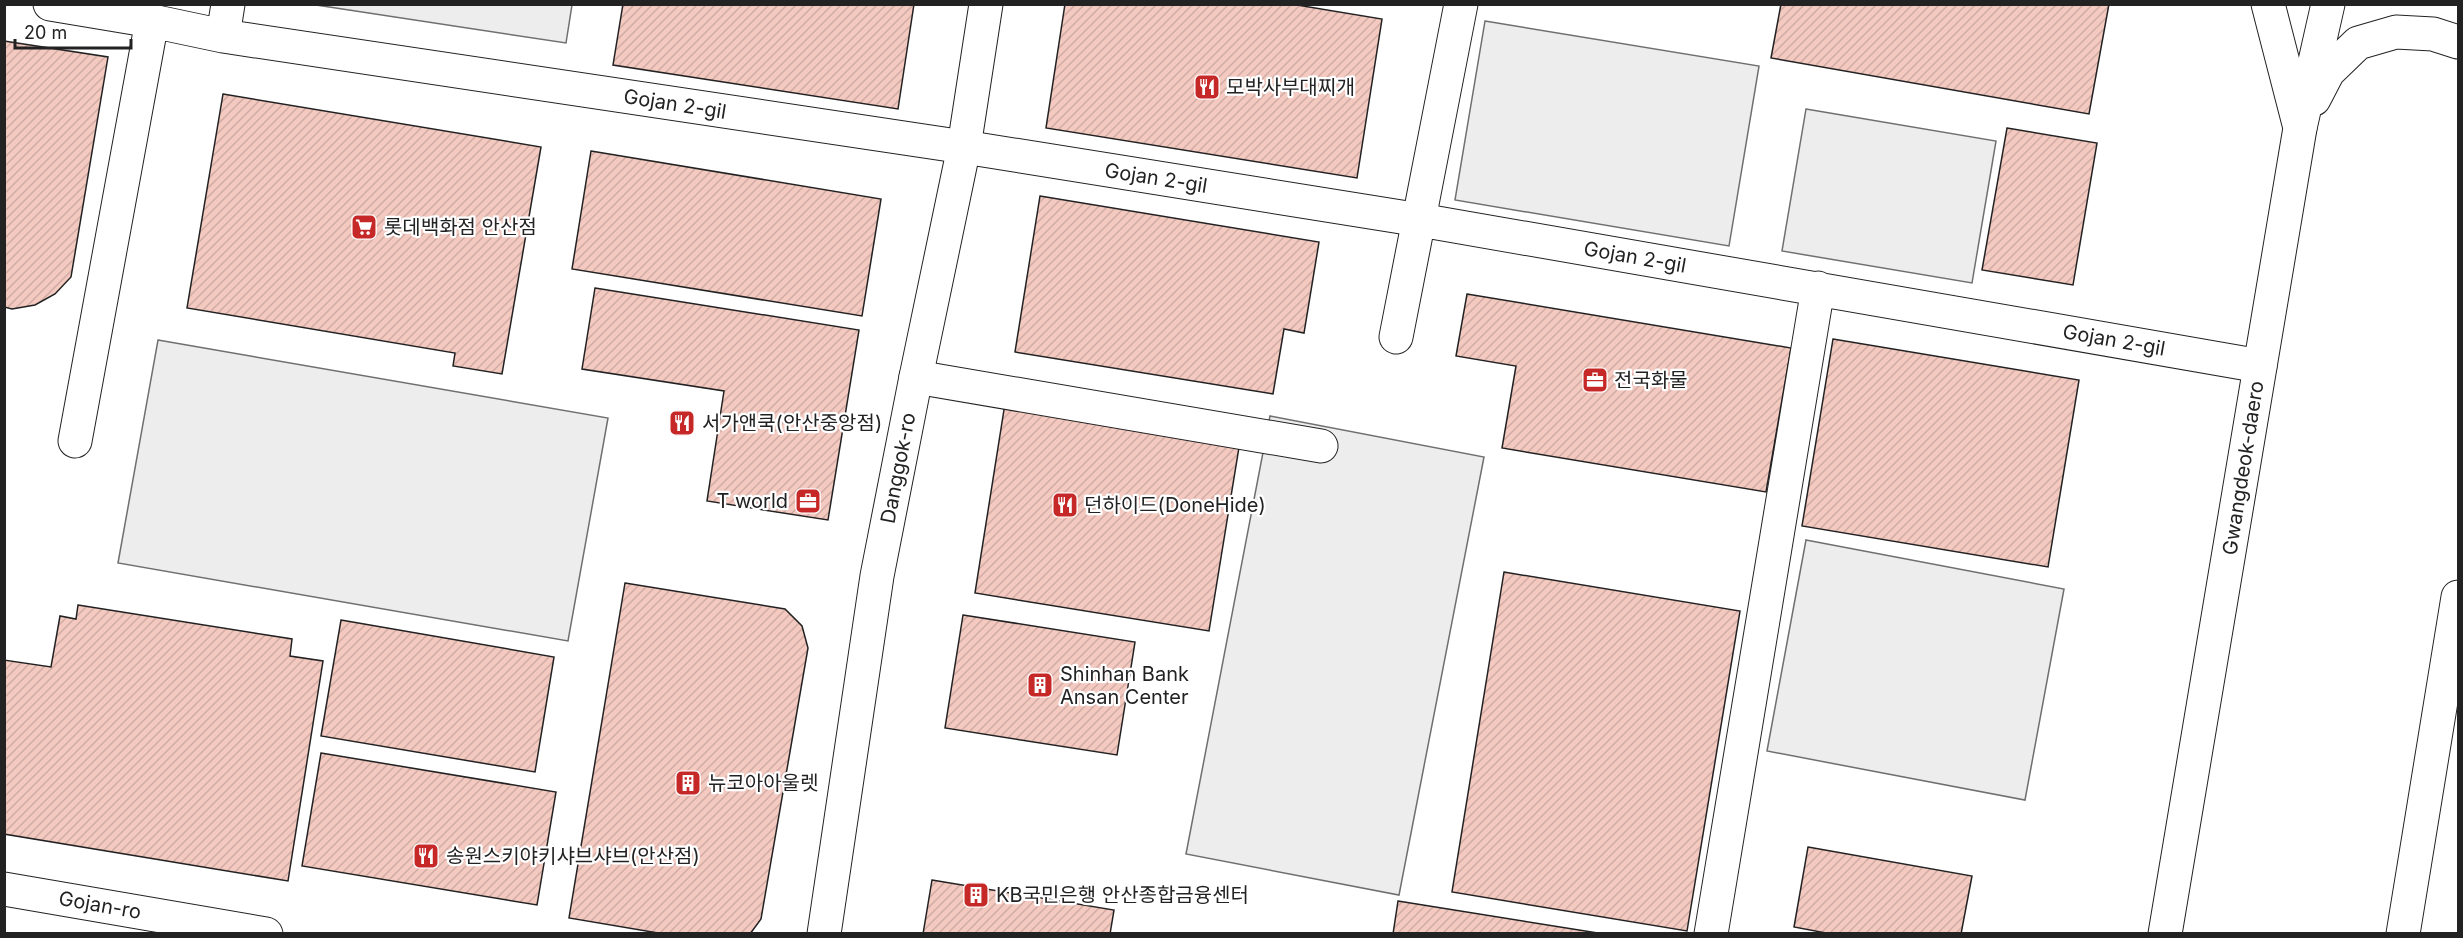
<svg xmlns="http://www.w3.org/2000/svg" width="2463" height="938" font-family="Inter,'Noto Sans KR',sans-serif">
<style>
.parking{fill:#ededed;stroke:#6f6f6f;stroke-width:1.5}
.building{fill:url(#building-hatch);stroke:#222;stroke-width:1.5}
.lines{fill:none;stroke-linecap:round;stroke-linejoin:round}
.street-casing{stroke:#222;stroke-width:35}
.secondary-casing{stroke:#222;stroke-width:35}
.primary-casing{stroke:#222;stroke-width:35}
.street{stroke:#fff;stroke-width:33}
.secondary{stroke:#fff;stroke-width:33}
.primary{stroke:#fff;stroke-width:33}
.labels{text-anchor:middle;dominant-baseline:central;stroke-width:4.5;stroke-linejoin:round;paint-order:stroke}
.poi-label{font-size:20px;fill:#222;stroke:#fff;text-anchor:start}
.street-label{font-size:20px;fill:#222;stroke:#fff}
</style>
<defs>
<pattern id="building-hatch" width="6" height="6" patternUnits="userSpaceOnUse" patternTransform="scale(1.5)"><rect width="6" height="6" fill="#f3c9c0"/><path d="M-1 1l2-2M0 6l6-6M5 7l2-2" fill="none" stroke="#d0aca5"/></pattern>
</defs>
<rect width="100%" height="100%" fill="#fff"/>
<path class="parking" d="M316,5L572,4V5L566,43Z
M1485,21L1759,66L1729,246L1455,200Z
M1806,109L1996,141L1972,283L1782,251Z
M158,340L608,418L568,641L118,563Z
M1270,416L1484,457L1399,895L1186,854Z
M1806,540L2064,589L2025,800L1767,751Z"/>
<path class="building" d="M623,4H914L898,109L613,65Z
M1065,4H1291L1382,19L1357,178L1046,128Z
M1781,4H2109L2089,114L1771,58Z
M4,41L108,57L71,277L55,294L35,305L12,309L4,307Z
M223,94L541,147L502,374L453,366L455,353L187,308Z
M2007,128L2097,143L2073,285L1982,270Z
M591,151L881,199L862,316L572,269Z
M1040,196L1319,242L1304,333L1284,329L1273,394L1015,352Z
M595,288L859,330L828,520L707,501L724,391L582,369Z
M1467,294L1791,348L1766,492L1502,448L1516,366L1456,356Z
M1833,339L2079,380L2048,567L1802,526Z
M1006,397L1241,435L1209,631L975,593Z
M1504,572L1740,611L1687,931L1452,892Z
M625,583L785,609L802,626L808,648L761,919L750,934H664L569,918Z
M78,605L292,639L290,656L323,661L288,881L4,834V660L51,667L60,616L76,619Z
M963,615L1135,642L1117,755L945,728Z
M341,620L554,657L535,772L321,736Z
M321,753L556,792L537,905L302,866Z
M1808,847L1972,876L1961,934H1831L1794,927Z
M932,880L1114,910L1110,934H923Z
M1398,901L1604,934H1393Z"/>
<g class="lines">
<g class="street-casing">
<path id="street" d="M50,4L152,21L223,36L964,147L1420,220L2260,366
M223,36L228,4
M1396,337L1461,4
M916,377L1321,446
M75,441L152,21
M1711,934L1818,288"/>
</g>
<g class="secondary-casing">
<path id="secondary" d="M2314,99L2328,72L2358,43L2396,32L2433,34L2458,42
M4,889L266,934
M824,934L877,576L916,377L964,147L986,4
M2165,934L2300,128L2328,4
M2403,934L2458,597"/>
</g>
<g class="primary-casing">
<path id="primary" d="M2268,4L2300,128"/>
</g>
<use href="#street" class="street"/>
<use href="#secondary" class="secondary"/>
<use href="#primary" class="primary"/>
</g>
<defs>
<g id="restaurant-square" transform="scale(1.35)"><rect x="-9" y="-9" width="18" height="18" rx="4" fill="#c62828" stroke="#fff"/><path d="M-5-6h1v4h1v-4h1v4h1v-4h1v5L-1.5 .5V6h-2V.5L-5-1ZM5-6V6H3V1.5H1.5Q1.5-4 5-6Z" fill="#fff"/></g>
<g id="supermarket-square" transform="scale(1.35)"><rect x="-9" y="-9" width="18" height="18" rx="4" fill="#c62828" stroke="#fff"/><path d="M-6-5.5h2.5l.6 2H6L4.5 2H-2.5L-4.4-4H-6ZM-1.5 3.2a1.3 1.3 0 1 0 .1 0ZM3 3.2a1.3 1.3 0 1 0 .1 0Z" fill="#fff"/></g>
<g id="office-square" transform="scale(1.35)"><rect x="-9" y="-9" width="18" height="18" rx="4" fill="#c62828" stroke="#fff"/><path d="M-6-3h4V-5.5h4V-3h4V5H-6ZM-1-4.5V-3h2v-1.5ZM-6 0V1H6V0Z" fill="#fff"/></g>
<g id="building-square" transform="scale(1.35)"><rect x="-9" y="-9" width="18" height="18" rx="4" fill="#c62828" stroke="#fff"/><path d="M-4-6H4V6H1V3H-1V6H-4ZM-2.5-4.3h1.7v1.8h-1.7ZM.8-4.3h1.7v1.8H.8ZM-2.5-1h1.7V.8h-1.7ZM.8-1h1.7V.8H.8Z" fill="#fff"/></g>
</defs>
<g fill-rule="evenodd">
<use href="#restaurant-square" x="1207" y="87"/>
<use href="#supermarket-square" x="364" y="227"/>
<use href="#office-square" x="1595" y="380"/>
<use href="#restaurant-square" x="682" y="423"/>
<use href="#office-square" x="808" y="501"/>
<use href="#restaurant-square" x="1065" y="505"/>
<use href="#building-square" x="1040" y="685"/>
<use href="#building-square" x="688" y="783"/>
<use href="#restaurant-square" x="426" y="856"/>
<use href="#building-square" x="976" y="895"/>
</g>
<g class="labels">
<g class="poi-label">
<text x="1226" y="87">모박사부대찌개</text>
<text x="384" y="227">롯데백화점 안산점</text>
<text x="1614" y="380">전국화물</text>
<text x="702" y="423">서가앤쿡(안산중앙점)</text>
<text x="788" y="501" text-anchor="end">T world</text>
<text x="1084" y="505">던하이드(DoneHide)</text>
<text x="1060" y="674">Shinhan Bank<tspan x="1060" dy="23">Ansan Center</tspan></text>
<text x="708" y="783">뉴코아아울렛</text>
<text x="446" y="856">송원스키야키샤브샤브(안산점)</text>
<text x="996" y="895">KB국민은행 안산종합금융센터</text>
</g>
<g class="street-label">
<text transform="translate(675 104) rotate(9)">Gojan 2-gil</text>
<text transform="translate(1156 178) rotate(9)">Gojan 2-gil</text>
<text transform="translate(1635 257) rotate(10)">Gojan 2-gil</text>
<text transform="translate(2114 340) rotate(10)">Gojan 2-gil</text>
<text transform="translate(898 468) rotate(-79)">Danggok-ro</text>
<text transform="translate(2243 468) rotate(-81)">Gwangdeok-daero</text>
<text transform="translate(100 905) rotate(10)">Gojan-ro</text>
</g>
</g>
<rect width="2463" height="938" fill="none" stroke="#222222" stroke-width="12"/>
<path d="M15 39v9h116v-9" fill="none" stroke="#222222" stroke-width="3"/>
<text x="24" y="39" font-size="18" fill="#222222" stroke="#ffffff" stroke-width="4.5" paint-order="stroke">20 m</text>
</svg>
